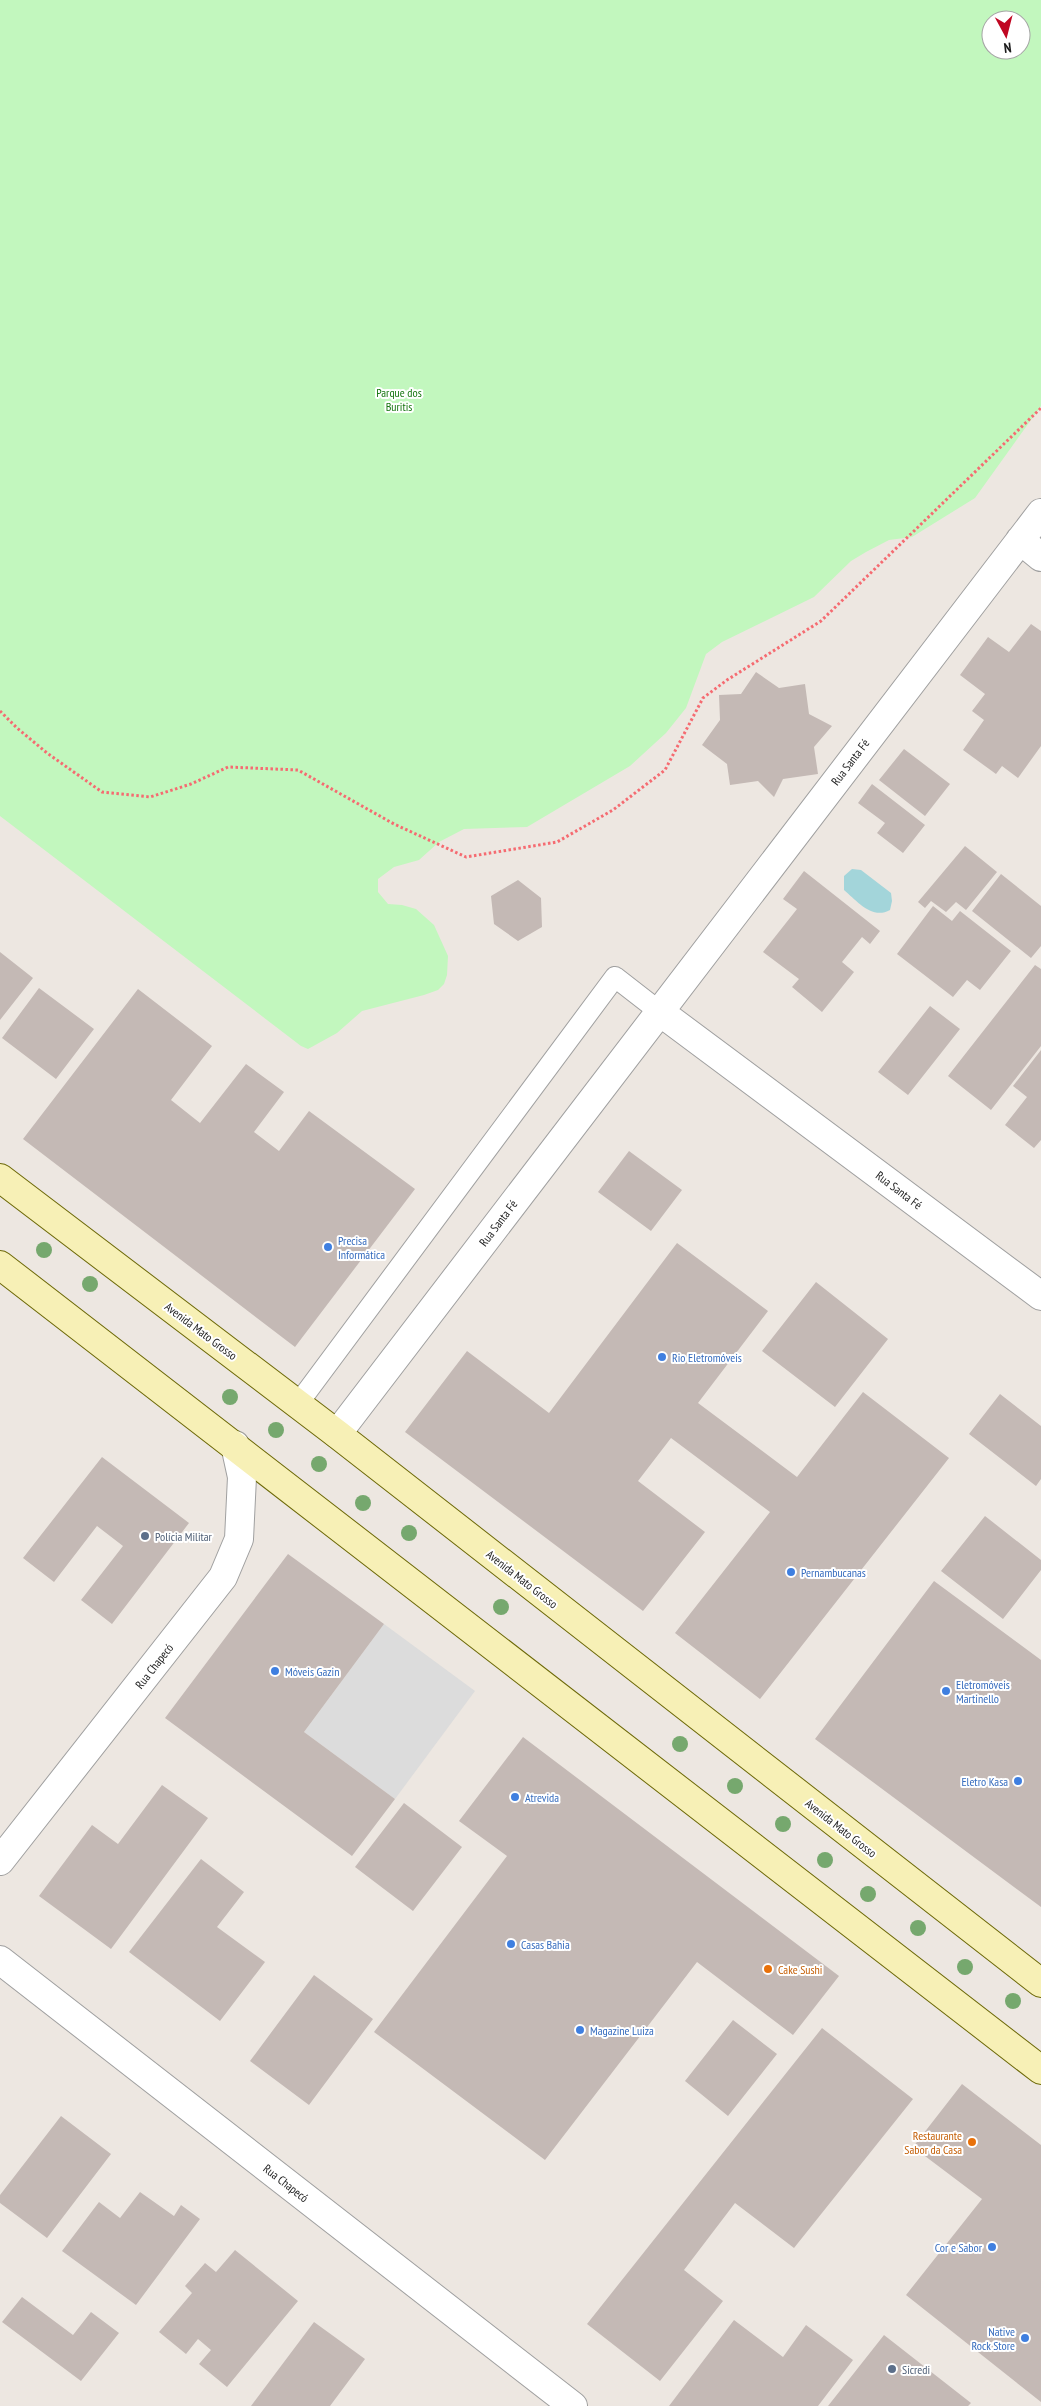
<svg xmlns="http://www.w3.org/2000/svg" width="1041" height="2406" font-family="'PT Sans Narrow',sans-serif">
<style>
.park{fill:#c2f7be;fill-rule:evenodd}
.parking{fill:#dcdcdc}
.water{fill:#a3d5da}
.building{fill:#c4b9b5}
.lines{fill:none;stroke-linecap:round;stroke-linejoin:round}
.service-casing{stroke:#a0a0a0;stroke-width:22}
.minor-casing{stroke:#a0a0a0;stroke-width:30}
.secondary-casing{stroke:#6d6908;stroke-width:30}
.path{stroke:#f56b71;stroke-width:3;stroke-dasharray:2.5 2.5;stroke-linecap:butt}
.service{stroke:#fff;stroke-width:20}
.minor{stroke:#fff;stroke-width:28}
.secondary{stroke:#f7f0b6;stroke-width:28}
.tree{fill:#76a86e}
.shop-dot{fill:#3f7fe0;stroke:#fff;stroke-width:2}
.service-dot{fill:#5c6f8a;stroke:#fff;stroke-width:2}
.food-dot{fill:#e8710a;stroke:#fff;stroke-width:2}
.labels{text-anchor:middle;dominant-baseline:central;stroke-width:4;stroke-linejoin:round;paint-order:stroke}
.park-label{font-size:12px;fill:#15750f;stroke:#fff}
.street-label{font-size:12px;fill:#1c1c1c;stroke:#fff}
.shop-label{font-size:12px;fill:#366cbe;stroke:#fff;text-anchor:start}
.service-label{font-size:12px;fill:#4e5e75;stroke:#fff;text-anchor:start}
.food-label{font-size:12px;fill:#c56008;stroke:#fff;text-anchor:start}
</style>
<rect width="100%" height="100%" fill="#ede7e1"/>
<path class="park" d="M0,0H1041V406L975,498L912,537L889,540L866,552L851,561L814,597L722,642L706,654L686,708L666,733L630,766L527,827L464,829L439,842L419,860L394,867L378,879V892L388,904L402,905L416,909L434,925L448,956L447,975L444,984L438,990L424,995L362,1011L337,1033L308,1049L301,1046L0,816ZM991,20H1021V50H991Z"/>
<path class="parking" d="M384,1624L475,1691L395,1799L304,1732Z"/>
<path class="water" d="M852,869L861,870L891,893L892,901L890,910C872,920 857,901 844,890V876Z"/>
<path class="building" d="M1031,624L1041,631V746L1018,778L1002,766L996,774L963,750L984,720L972,711L985,694L960,675L988,637L1009,652Z
M756,672L779,688L805,684L809,714L832,726L814,747L818,774L783,779L774,797L758,781L730,785L727,764L702,745L720,720L719,695L741,694Z
M904,749L950,784L925,816L879,780Z
M872,784L925,825L903,853L877,833L885,823L858,803Z
M965,846L997,872L966,910L956,902L946,912L931,901L925,908L918,902Z
M804,871L880,931L870,944L862,937L842,962L854,972L822,1012L792,987L799,979L763,952L797,909L783,899Z
M1001,874L1041,906V946L1031,958L972,911Z
M518,880L541,898L542,927L518,941L494,924L491,896Z
M933,906L952,921L960,911L1011,951L980,990L967,980L953,997L897,954Z
M0,952L33,978L0,1020Z
M1035,965L1041,969V1046L991,1110L948,1076Z
M39,988L94,1029L56,1079L2,1038Z
M138,989L212,1046L171,1100L200,1123L246,1064L284,1092L254,1132L279,1151L309,1111L415,1189L295,1347L23,1139Z
M930,1006L960,1029L908,1095L878,1072Z
M1041,1050V1140L1034,1148L1005,1125L1027,1097L1013,1086Z
M629,1151L682,1190L651,1231L598,1192Z
M677,1243L768,1311L698,1403L797,1477L863,1392L949,1458L760,1699L675,1633L770,1512L671,1438L638,1481L705,1532L643,1611L405,1432L467,1351L549,1413Z
M816,1282L888,1339L835,1407L762,1351Z
M1000,1394L1041,1426V1479L1036,1486L969,1434Z
M102,1457L189,1523L112,1624L81,1600L123,1546L97,1526L54,1582L23,1558Z
M985,1516L1041,1560V1570L1003,1619L941,1571Z
M288,1554L384,1624L304,1732L395,1799L352,1856L165,1718Z
M934,1581L1041,1660V1907L815,1739Z
M523,1737L839,1976L793,2035L697,1962L545,2160L374,2032L507,1856L459,1821Z
M162,1785L208,1818L111,1949L39,1896L92,1825L118,1844Z
M404,1803L462,1847L413,1911L355,1867Z
M201,1859L244,1892L217,1927L265,1962L220,2021L129,1952Z
M314,1975L373,2019L309,2105L250,2061Z
M733,2020L777,2054L728,2116L685,2081Z
M822,2028L913,2099L794,2248L735,2203L684,2270L723,2301L660,2381L587,2324Z
M962,2084L1041,2145V2402L906,2295L982,2199L913,2147Z
M61,2116L111,2154L47,2238L0,2203V2195Z
M140,2192L174,2216L181,2205L200,2219L136,2305L62,2251L99,2202L120,2218Z
M235,2250L298,2301L227,2387L199,2364L211,2350L198,2339L186,2354L159,2332L192,2293L185,2286L205,2263L216,2272Z
M22,2297L73,2335L91,2312L119,2333L81,2381L2,2322Z
M734,2320L783,2357L806,2325L853,2360L818,2406H669Z
M314,2322L365,2359L330,2406H251Z
M884,2335L971,2403L968,2406H828Z"/>
<g class="lines">
<g class="service-casing">
<path id="service" d="M297,1405L615,977L660,1012"/>
</g>
<g class="minor-casing">
<path id="minor" d="M1020,540L1041,557
M660,1012L1041,1296
M337,1434L1041,513
M0,1861L223,1577L239,1539L242,1477L235,1445
M0,1960L573,2406"/>
</g>
<g class="secondary-casing">
<path id="secondary" d="M0,1178L337,1434L1041,1983
M0,1265L1041,2070"/>
</g>
<path class="path" d="M0,711L17,728L47,753L102,792L150,797L191,784L228,767L298,770L394,824L466,857L557,842L613,810L665,770L703,698L727,680L821,621L1041,408"/>
<use href="#service" class="service"/>
<use href="#minor" class="minor"/>
<use href="#secondary" class="secondary"/>
</g>
<g class="tree">
<circle cx="44" cy="1250" r="8"/>
<circle cx="90" cy="1284" r="8"/>
<circle cx="230" cy="1397" r="8"/>
<circle cx="276" cy="1430" r="8"/>
<circle cx="319" cy="1464" r="8"/>
<circle cx="363" cy="1503" r="8"/>
<circle cx="409" cy="1533" r="8"/>
<circle cx="501" cy="1607" r="8"/>
<circle cx="680" cy="1744" r="8"/>
<circle cx="735" cy="1786" r="8"/>
<circle cx="783" cy="1824" r="8"/>
<circle cx="825" cy="1860" r="8"/>
<circle cx="868" cy="1894" r="8"/>
<circle cx="918" cy="1928" r="8"/>
<circle cx="965" cy="1967" r="8"/>
<circle cx="1013" cy="2001" r="8"/>
</g>
<g class="shop-dot">
<circle cx="328" cy="1247" r="5"/>
<circle cx="662" cy="1357" r="5"/>
<circle cx="791" cy="1572" r="5"/>
<circle cx="275" cy="1671" r="5"/>
<circle cx="946" cy="1691" r="5"/>
<circle cx="1018" cy="1781" r="5"/>
<circle cx="515" cy="1797" r="5"/>
<circle cx="511" cy="1944" r="5"/>
<circle cx="580" cy="2030" r="5"/>
<circle cx="992" cy="2247" r="5"/>
<circle cx="1025" cy="2338" r="5"/>
</g>
<g class="service-dot">
<circle cx="145" cy="1536" r="5"/>
<circle cx="892" cy="2369" r="5"/>
</g>
<g class="food-dot">
<circle cx="768" cy="1969" r="5"/>
<circle cx="972" cy="2142" r="5"/>
</g>
<g class="labels">
<g class="park-label">
<text x="399" y="392">Parque dos<tspan x="399" dy="14">Buritis</tspan></text>
</g>
<g class="street-label">
<text transform="translate(850 762) rotate(-53)">Rua Santa Fé</text>
<text transform="translate(899 1190) rotate(37)">Rua Santa Fé</text>
<text transform="translate(498 1223) rotate(-53)">Rua Santa Fé</text>
<text transform="translate(201 1331) rotate(37)">Avenida Mato Grosso</text>
<text transform="translate(522 1579) rotate(38)">Avenida Mato Grosso</text>
<text transform="translate(154 1666) rotate(-52)">Rua Chapecó</text>
<text transform="translate(841 1828) rotate(38)">Avenida Mato Grosso</text>
<text transform="translate(286 2183) rotate(38)">Rua Chapecó</text>
</g>
<g class="shop-label">
<text x="338" y="1240">Precisa<tspan x="338" dy="14">Informática</tspan></text>
<text x="672" y="1357">Rio Eletromóveis</text>
<text x="801" y="1572">Pernambucanas</text>
<text x="285" y="1671">Móveis Gazin</text>
<text x="956" y="1684">Eletromóveis<tspan x="956" dy="14">Martinello</tspan></text>
<text x="1008" y="1781" text-anchor="end">Eletro Kasa</text>
<text x="525" y="1797">Atrevida</text>
<text x="521" y="1944">Casas Bahia</text>
<text x="590" y="2030">Magazine Luiza</text>
<text x="982" y="2247" text-anchor="end">Cor e Sabor</text>
<text x="1015" y="2331" text-anchor="end">Native<tspan x="1015" dy="14">Rock Store</tspan></text>
</g>
<g class="service-label">
<text x="155" y="1536">Polícia Militar</text>
<text x="902" y="2369">Sicredi</text>
</g>
<g class="food-label">
<text x="778" y="1969">Cake Sushi</text>
<text x="962" y="2135" text-anchor="end">Restaurante<tspan x="962" dy="14">Sabor da Casa</tspan></text>
</g>
</g>
<g transform="translate(1006 35) rotate(173)"><circle r="24" fill="#ffffff" stroke="#a4a4a4"/>
<path d="M0-4L9 19L0 12L-9 19Z" fill="#c00722"/>
<text y="-8" font-size="14" font-weight="bold" text-anchor="middle" fill="#1c1c1c">N</text>
</g>
</svg>
